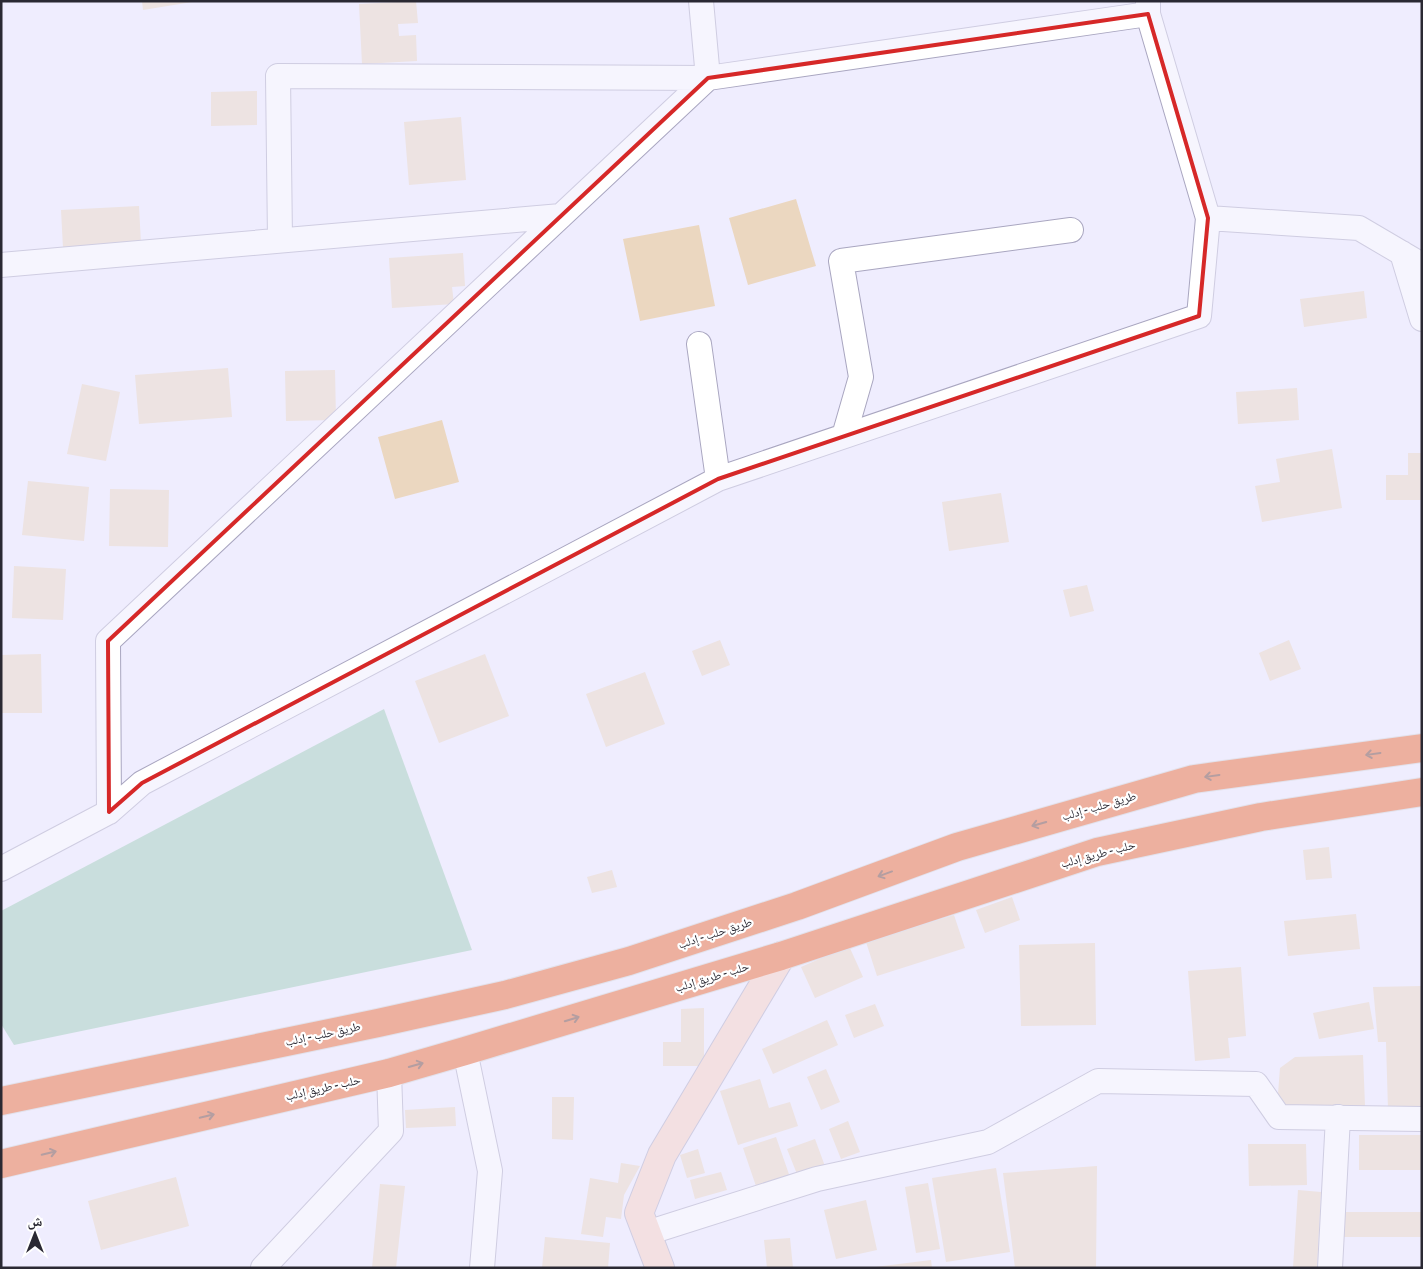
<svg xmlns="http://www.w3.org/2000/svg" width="1423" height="1269" font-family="'Archivo Narrow','Noto Naskh Arabic',sans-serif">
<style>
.green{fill:#9cccb6}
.building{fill:#ebd7c0}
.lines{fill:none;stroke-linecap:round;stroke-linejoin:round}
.street-casing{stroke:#a9a6c0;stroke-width:26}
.secondary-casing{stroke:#a9a6c0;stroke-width:30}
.highway-casing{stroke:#d4d4d6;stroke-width:30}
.street{stroke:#fff;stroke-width:24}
.secondary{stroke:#f9d1c0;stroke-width:28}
.highway{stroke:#eb662d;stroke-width:28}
.oneway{stroke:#6e3e31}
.marked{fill:none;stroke:#d62828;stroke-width:4;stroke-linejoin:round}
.labels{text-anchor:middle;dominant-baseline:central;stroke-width:4.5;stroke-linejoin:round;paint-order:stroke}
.street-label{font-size:12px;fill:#2a2933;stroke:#fff}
</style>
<rect width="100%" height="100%" fill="#efedfe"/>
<path class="green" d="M384,709L472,950L14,1045L1,1024V911Z"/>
<path class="building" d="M142,1H192V2L143,10Z
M416,1L418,23L398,24L399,36L416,35L417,61L362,64L359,4Z
M257,91V125L211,126V92Z
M461,117L466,180L409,185L404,122Z
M796,199L816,266L748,285L729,218Z
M139,206L141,244L63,248L61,210Z
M699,225L715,306L640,321L623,239Z
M463,253L465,286L452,287L454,304L392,308L389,258Z
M1364,291L1367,318L1304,327L1300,299Z
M228,368L232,417L139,424L135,375Z
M335,370L336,420L286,421L285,371Z
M82,384L120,392L106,461L67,454Z
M1297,388L1299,420L1238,424L1236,392Z
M442,420L459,482L395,499L378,437Z
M1332,449L1342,508L1262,522L1255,486L1280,482L1276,459Z
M1408,453H1422V500H1386V475H1408Z
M28,481L89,487L84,541L22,535Z
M110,489L169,490L168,547L109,546Z
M1001,493L1009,542L949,551L942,502Z
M14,566L66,569L63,620L12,618Z
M1087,585L1094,611L1070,617L1063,590Z
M720,640L730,665L702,676L692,651Z
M1289,640L1301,669L1270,681L1259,653Z
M41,654L42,713H1V655Z
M485,654L509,716L439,743L415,681Z
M645,672L665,724L606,747L586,694Z
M1329,847L1332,878L1306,880L1303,850Z
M612,870L617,887L592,893L587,877Z
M1012,897L1020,920L985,933L976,910Z
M1356,914L1360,949L1288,956L1284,921Z
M954,915L965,948L877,976L866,942Z
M1095,943L1096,1025L1021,1026L1019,945Z
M849,946L863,977L815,998L801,967Z
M1241,967L1246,1036L1228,1038L1230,1058L1195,1061L1188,971Z
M1422,986V1108L1388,1109L1386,1042H1378L1373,987Z
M1369,1002L1374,1029L1319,1039L1313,1013Z
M875,1004L884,1026L854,1038L845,1015Z
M704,1008V1066H663V1042H681V1009Z
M827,1020L838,1045L773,1074L762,1049Z
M1363,1055L1365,1106L1288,1108L1278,1094L1280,1068L1295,1057Z
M826,1069L840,1102L821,1110L807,1077Z
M760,1079L769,1108L790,1102L798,1126L738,1145L720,1091Z
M552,1097H574L573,1140L552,1139Z
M455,1107L456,1126L406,1128L405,1110Z
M848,1121L860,1152L841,1159L829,1129Z
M1359,1135H1422V1170H1359Z
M776,1137L791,1180L758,1192L743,1148Z
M815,1139L826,1169L799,1179L787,1149Z
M1248,1144H1306L1307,1185L1249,1186Z
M698,1149L705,1173L687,1178L680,1155Z
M621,1163L640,1166L624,1195L621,1219L606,1217L603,1237L581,1234L590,1178L618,1183Z
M1097,1166L1096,1268H1015L1003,1173Z
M996,1168L1010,1252L946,1262L932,1178Z
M721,1172L727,1190L695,1199L690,1180Z
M176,1177L189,1226L101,1250L88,1201Z
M928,1183L940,1249L916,1253L905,1187Z
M380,1184L405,1186L396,1268H372Z
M1298,1190L1321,1192L1317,1268H1293Z
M866,1200L877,1250L836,1259L824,1210Z
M1344,1212H1422V1237H1344Z
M545,1237L610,1243L608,1268H542Z
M790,1238L793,1268H767L764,1240Z
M931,1260L932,1268H875V1267Z"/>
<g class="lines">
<g class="street-casing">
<path id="street" d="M1148,1V14L1208,218
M280,240L278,76L708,78L701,1
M1402,253L1422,319
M1,265L561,216
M699,344L718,479
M844,436L861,377L841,261L1071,230
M109,812L108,641L708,78L1148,14
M1,869L109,812L142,783L718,479L1199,316L1208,218L1359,228L1422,265
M465,1051L490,1171L482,1268
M647,1233L817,1179L988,1142L1098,1081L1256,1084L1279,1117L1422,1119
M263,1268L391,1131L389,1073
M1330,1268L1338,1117"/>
</g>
<g class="secondary-casing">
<path id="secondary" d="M660,1268L639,1213L662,1155L781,956"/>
</g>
<g class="highway-casing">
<path id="highway" d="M1,1101L378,1023L505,995L629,961L797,906L957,847L1194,779L1422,748
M1,1164L389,1073L465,1051L781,956L1097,852L1261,817L1422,792"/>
</g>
<use href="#street" class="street"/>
<use href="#secondary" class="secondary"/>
<use href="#highway" class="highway"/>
</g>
<defs><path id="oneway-shaft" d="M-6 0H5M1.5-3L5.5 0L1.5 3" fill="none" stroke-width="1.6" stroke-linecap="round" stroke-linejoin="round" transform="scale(1.25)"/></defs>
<g class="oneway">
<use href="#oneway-shaft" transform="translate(1373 754) rotate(172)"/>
<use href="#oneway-shaft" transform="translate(1212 776) rotate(172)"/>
<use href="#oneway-shaft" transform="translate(1039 824) rotate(164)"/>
<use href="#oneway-shaft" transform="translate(885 874) rotate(160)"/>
<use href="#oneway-shaft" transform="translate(572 1019) rotate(-17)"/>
<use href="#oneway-shaft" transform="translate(416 1065) rotate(-16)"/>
<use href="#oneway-shaft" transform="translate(207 1116) rotate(-13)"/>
<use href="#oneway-shaft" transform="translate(49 1153) rotate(-13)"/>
</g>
<path d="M0 0H1423V1269H0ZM1148,14L1208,218L1199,316L718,479L142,783L109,812L108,641L708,78Z" fill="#efedfe" fill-opacity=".55" fill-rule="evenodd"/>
<path class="marked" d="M1148,14L1208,218L1199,316L718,479L142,783L109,812L108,641L708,78Z"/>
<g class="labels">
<g class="street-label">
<text transform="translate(1099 806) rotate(-16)">طريق حلب - إدلب</text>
<text transform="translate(1098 854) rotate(-15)">حلب - طريق إدلب</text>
<text transform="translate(715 933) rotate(-18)">طريق حلب - إدلب</text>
<text transform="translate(712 977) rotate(-17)">حلب - طريق إدلب</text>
<text transform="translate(323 1034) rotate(-12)">طريق حلب - إدلب</text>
<text transform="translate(323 1088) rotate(-13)">حلب - طريق إدلب</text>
</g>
</g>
<rect width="1423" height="1269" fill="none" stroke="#2a2933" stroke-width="5"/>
<g transform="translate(35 1234)" stroke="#ffffff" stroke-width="4" paint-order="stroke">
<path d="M0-4L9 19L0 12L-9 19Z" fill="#2a2933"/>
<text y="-8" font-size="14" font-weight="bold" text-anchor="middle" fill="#2a2933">ش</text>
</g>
</svg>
